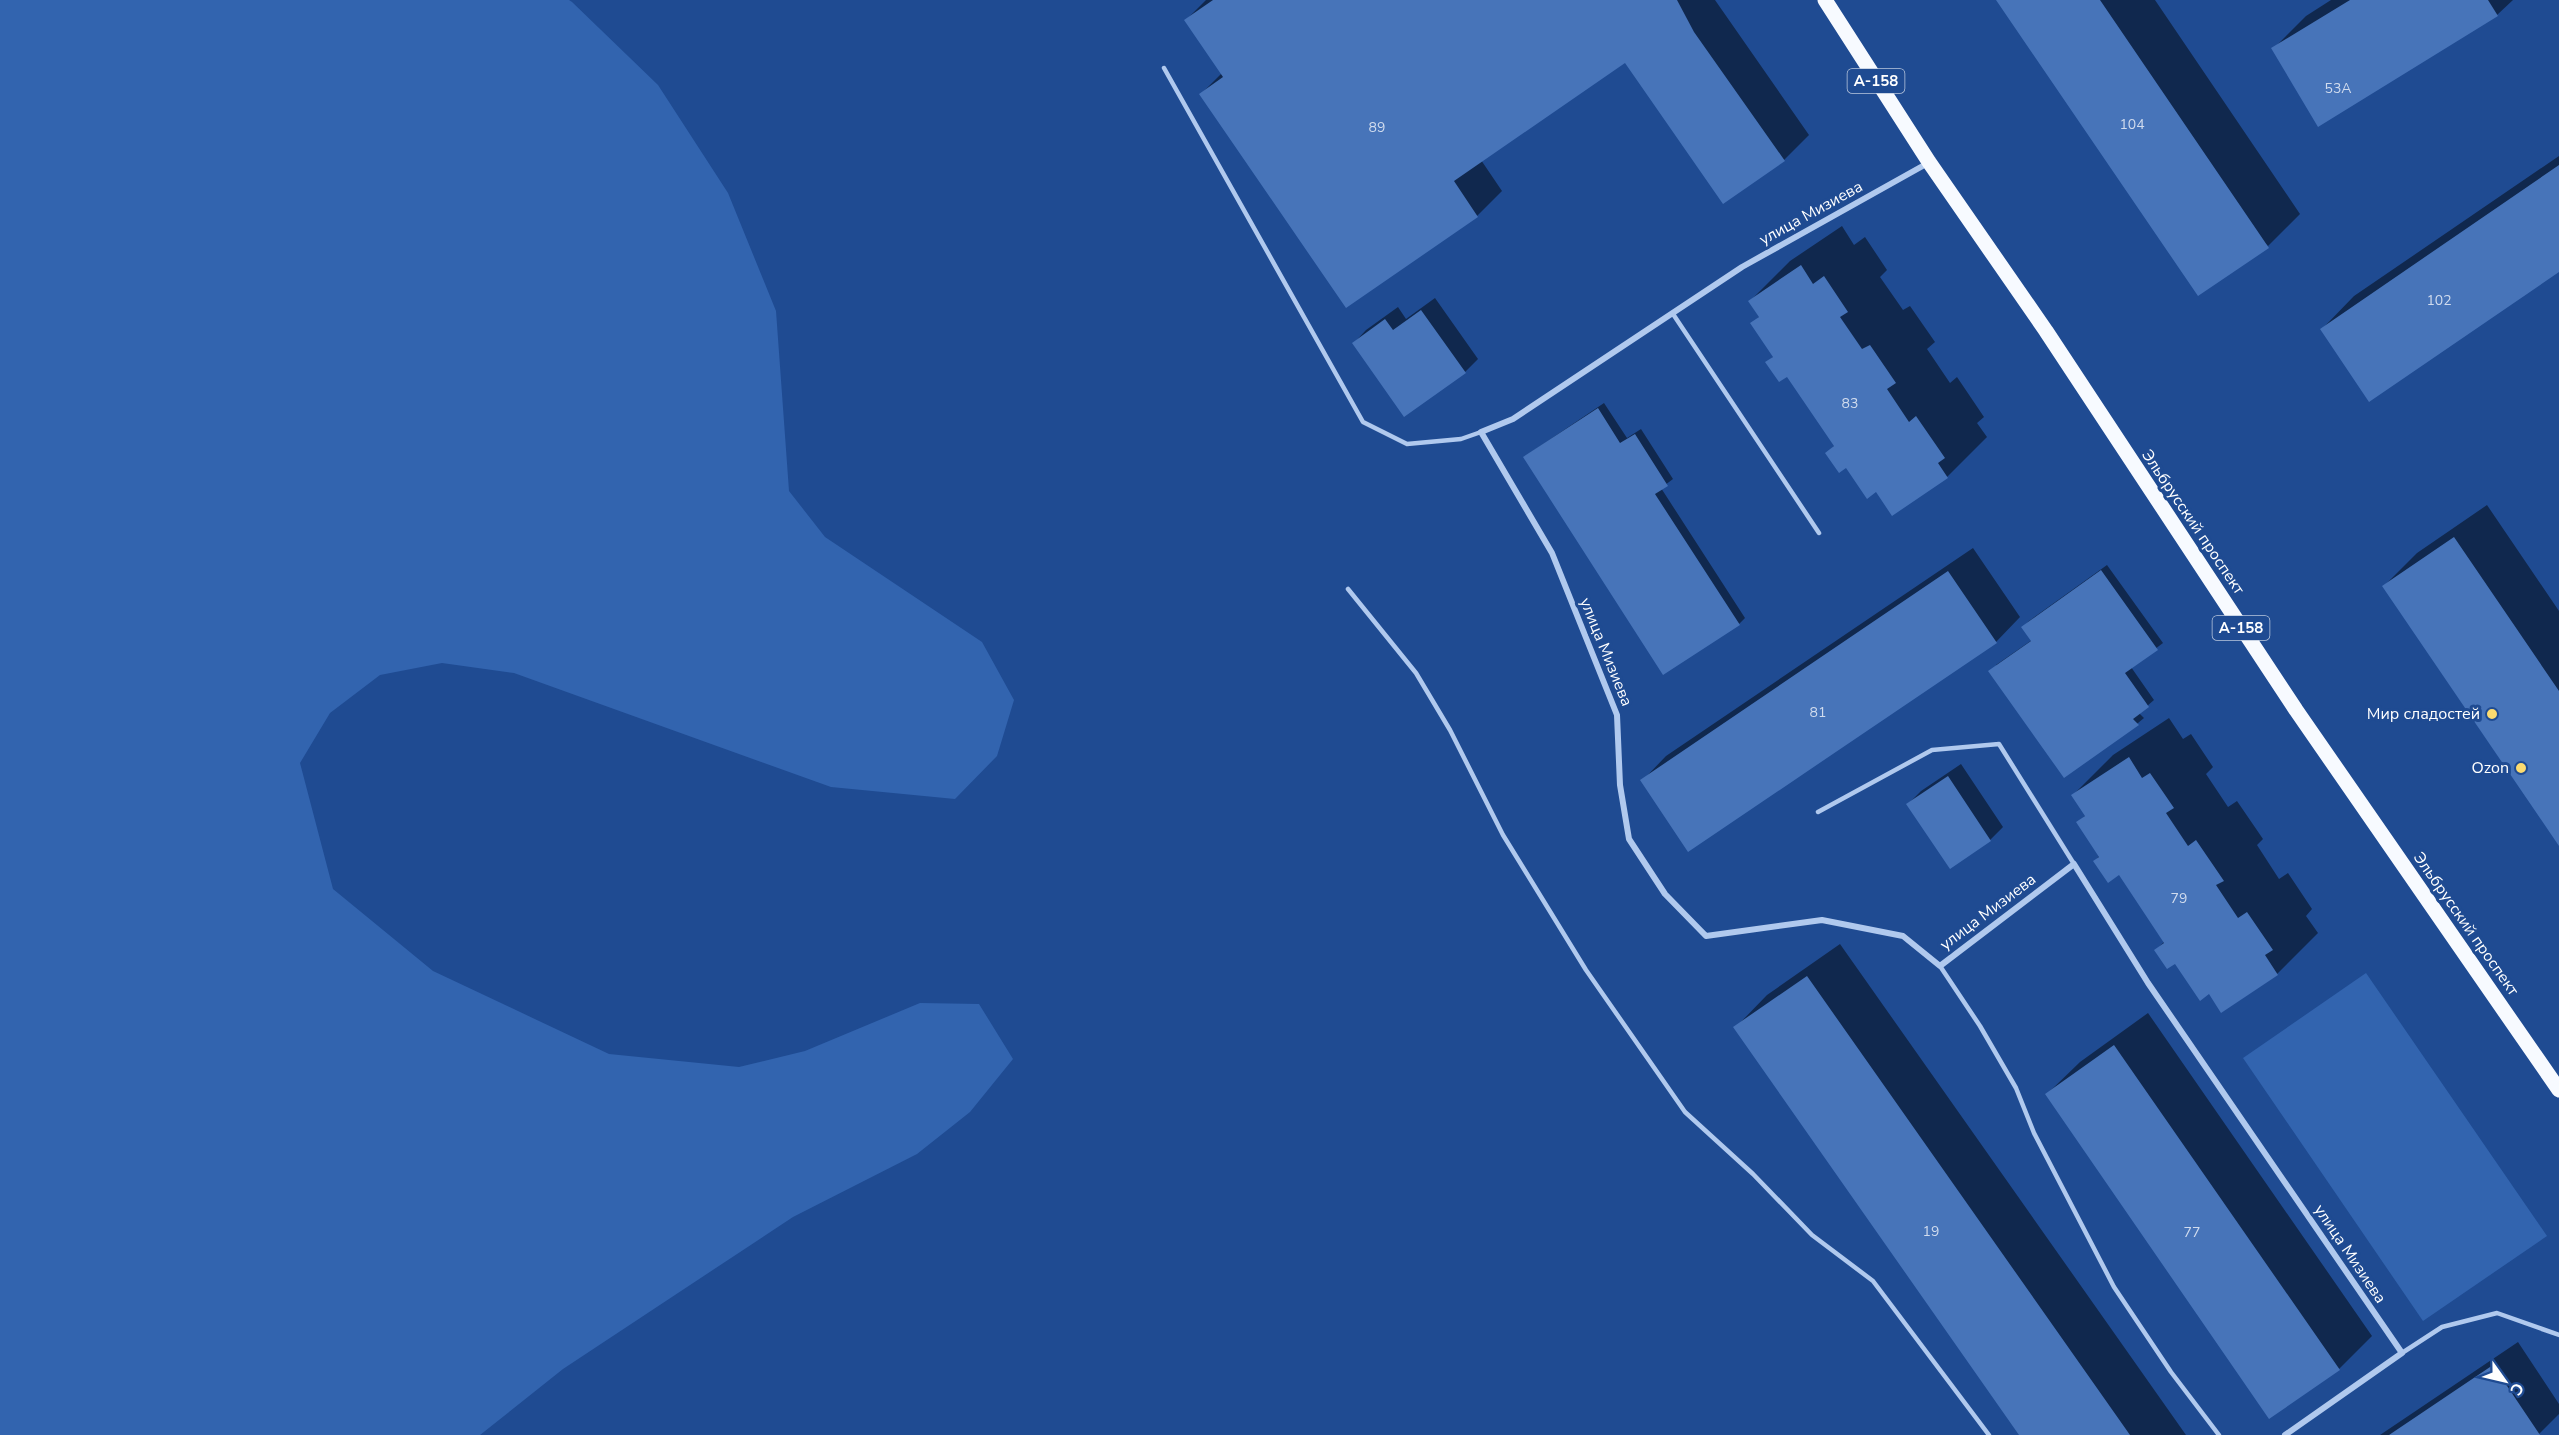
<svg xmlns="http://www.w3.org/2000/svg" width="2559" height="1435" font-family="'Nunito Sans',sans-serif">
<style>
.green{fill:#3264af}
.shadow{fill:#0007}
.building{fill:#4774b9}
.lines{fill:none;stroke-linecap:round;stroke-linejoin:round}
.service{stroke:#b0c9ee;stroke-width:4.5}
.minor{stroke:#b0c9ee;stroke-width:6}
.primary{stroke:#f7faff;stroke-width:15}
.poi-dot{fill:#fcdb70;stroke:#1f4b92;stroke-width:2}
.labels{text-anchor:middle;dominant-baseline:central;stroke-width:6;stroke-linejoin:round;paint-order:stroke}
.number-label{font-size:14px;fill:#d1dcee}
.shield{fill:#1f4b92;stroke:#bcc9de;stroke-width:1.5}
.shield-label{font-size:15px;font-weight:bold;fill:#fff}
.street-label{font-size:16px;fill:#fff;stroke:#1f4b92}
.poi-label{font-size:16px;fill:#fff;stroke:#1f4b92;text-anchor:end}
</style>
<rect width="100%" height="100%" fill="#1f4b92"/>
<path class="green" d="M0,0H569L572,2L658,85L728,193L776,311L789,491L825,537L982,642L1014,700L997,756L955,799L831,787L514,673L442,663L380,675L330,713L300,763L333,889L433,971L609,1054L739,1067L805,1051L920,1003L979,1004L1013,1059L970,1112L917,1154L793,1217L563,1369L480,1435H0Z
M2366,973L2547,1236L2423,1321L2243,1058Z"/>
<path class="shadow" d="M1206,0H1715L1809,135L1784,160L1724,202L1625,61L1481,160L1502,191L1477,216L1346,306L1201,94L1222,73L1186,20Z
M1997,0H2155L2300,214L2268,246Z
M2331,0H2513L2497,15L2273,49L2306,16Z
M2559,156V271L2322,329L2354,296Z
M1842,226L1854,245L1865,237L1887,270L1880,277L1903,310L1910,306L1935,342L1927,349L1950,383L1957,377L1984,417L1977,423L1987,437L1947,477L1876,490L1827,453L1835,445L1787,375L1767,363L1774,356L1752,324L1760,316L1750,301L1790,261Z
M1435,298L1478,359L1465,372L1354,343L1366,330L1398,307L1406,319Z
M1604,403L1627,438L1641,429L1673,479L1661,488L1745,618L1739,624L1524,457Z
M2487,505L2559,611V844L2384,586L2417,553Z
M1973,548L2020,617L1996,642L1642,781L1666,756Z
M2107,565L2163,643L2131,667L2154,700L2139,713L2144,718L2138,723L2064,776L1996,665L2032,640L2023,627L2029,621Z
M2169,718L2183,739L2191,734L2213,767L2206,774L2228,807L2237,801L2263,839L2257,845L2279,879L2288,873L2312,909L2306,916L2318,933L2277,974L2222,1011L2209,992L2176,962L2156,950L2164,942L2119,873L2095,861L2100,855L2078,822L2086,815L2073,795L2113,755Z
M1961,764L2003,827L1990,840L1908,804L1921,791Z
M1840,944L2186,1435H2021L1735,1028L1767,995Z
M2148,1013L2372,1336L2339,1369L2047,1094L2080,1062Z
M2518,1342L2559,1404V1414L2538,1435H2380Z"/>
<path class="building" d="M1213,0H1677L1694,32L1785,161L1723,204L1625,63L1454,181L1478,217L1346,308L1199,94L1223,77L1184,20Z
M1996,0H2100L2269,248L2198,296Z
M2350,0H2488L2498,16L2318,127L2271,48Z
M2559,165V272L2369,402L2320,329Z
M1801,265L1813,284L1824,276L1848,312L1840,317L1862,349L1870,345L1896,383L1887,389L1909,422L1916,416L1945,458L1938,463L1948,478L1892,516L1876,492L1867,499L1846,468L1839,473L1825,453L1834,446L1787,377L1779,382L1765,362L1773,357L1750,323L1759,317L1748,301Z
M1421,310L1466,373L1404,417L1352,343L1385,319L1393,330Z
M1598,408L1620,443L1635,434L1668,486L1655,494L1740,625L1663,675L1523,457Z
M2454,537L2559,691V846L2382,586Z
M2101,570L2158,650L2125,673L2149,707L2133,719L2139,725L2064,778L1988,671L2031,641L2021,627Z
M1948,571L1997,643L1688,852L1640,780Z
M2129,757L2142,778L2150,773L2174,808L2166,813L2188,846L2196,840L2224,881L2216,885L2238,918L2247,912L2273,950L2265,955L2278,975L2221,1013L2209,994L2200,1001L2175,964L2167,969L2154,950L2164,943L2119,875L2108,883L2093,861L2099,857L2076,822L2085,816L2071,795Z
M1948,776L1991,841L1950,869L1906,804Z
M1807,976L2130,1435H2019L1733,1027Z
M2114,1045L2340,1370L2269,1419L2045,1094Z
M2493,1365L2540,1435H2389Z"/>
<g class="lines">
<path class="service" d="M1164,68L1363,422L1407,444L1461,439L1481,432
M1673,314L1819,533
M1348,589L1416,673L1450,730L1503,835L1586,970L1685,1112L1753,1174L1812,1235L1873,1281L1989,1435
M1818,812L1932,750L1999,744L2074,864
M1940,966L1980,1026L2016,1088L2034,1133L2114,1287L2171,1372L2219,1435
M2402,1353L2442,1327L2497,1313L2559,1335"/>
<path class="minor" d="M1928,163L1742,267L1513,419L1481,432L1552,553L1617,715L1620,785L1629,839L1665,894L1706,936L1822,920L1903,936L1940,966L2074,864L2148,983L2402,1353L2285,1435"/>
<path class="primary" d="M1825,0L1929,162L2046,331L2296,710L2559,1090"/>
</g>
<g class="poi-dot">
<circle cx="2492" cy="714" r="6"/>
<circle cx="2521" cy="768" r="6"/>
</g>
<g class="labels">
<g class="number-label">
<text x="2338" y="88">53А</text>
<text x="2132" y="124">104</text>
<text x="1377" y="127">89</text>
<text x="2439" y="300">102</text>
<text x="1850" y="403">83</text>
<text x="1818" y="712">81</text>
<text x="2179" y="898">79</text>
<text x="1931" y="1231">19</text>
<text x="2192" y="1232">77</text>
</g>
<g class="shield">
<rect x="1847.5" y="69" width="57" height="24" rx="4.5"/>
<rect x="2212.5" y="616" width="57" height="24" rx="4.5"/>
</g>
<g class="shield-label">
<text x="1876" y="81">А-158</text>
<text x="2241" y="628">А-158</text>
</g>
<g class="street-label">
<text transform="translate(1811 213) rotate(-29)">улица Мизиева</text>
<text transform="translate(2193 522) rotate(56)">Эльбрусский проспект</text>
<text transform="translate(1606 652) rotate(68)">улица Мизиева</text>
<text transform="translate(1988 912) rotate(-37)">улица Мизиева</text>
<text transform="translate(2466 924) rotate(55)">Эльбрусский проспект</text>
<text transform="translate(2350 1254) rotate(56)">улица Мизиева</text>
</g>
<g class="poi-label">
<text x="2480" y="714">Мир сладостей</text>
<text x="2509" y="768">Ozon</text>
</g>
</g>
<g transform="translate(2505 1381) rotate(124)" stroke="#1f4b92" stroke-width="4.5" paint-order="stroke">
<path d="M0-4.5L10 22L0 15L-10 22Z" fill="#ffffff"/>
<text y="-9" font-size="16" font-weight="bold" text-anchor="middle" fill="#ffffff">С</text>
</g>
</svg>
